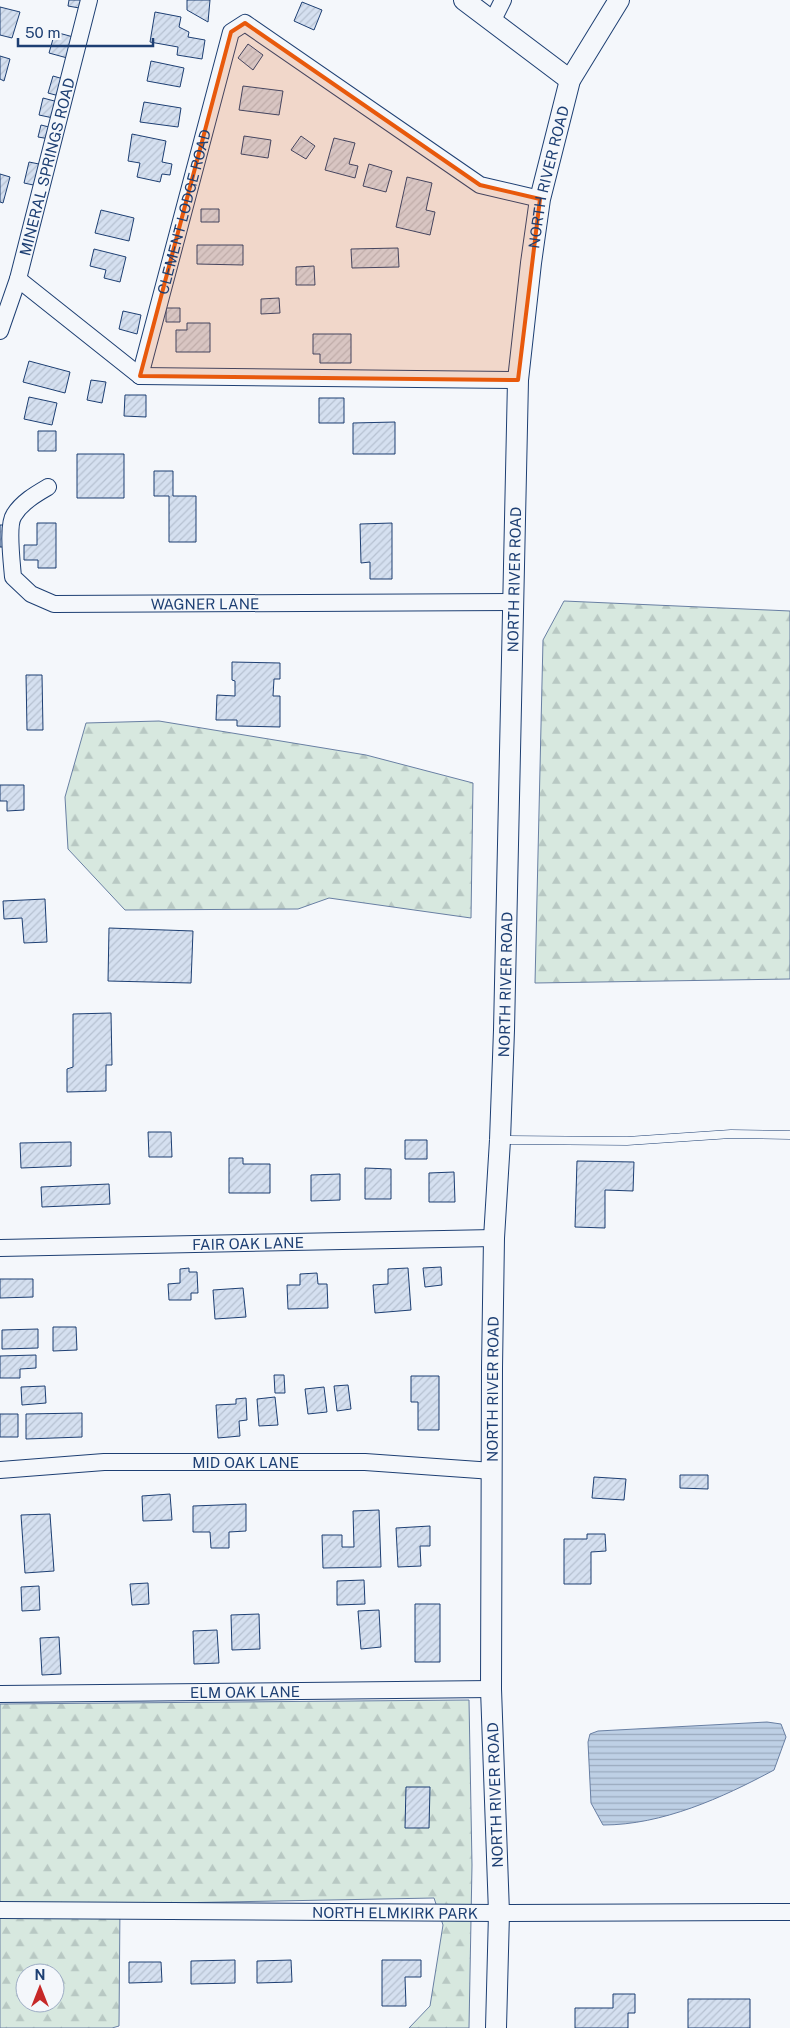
<svg xmlns="http://www.w3.org/2000/svg" width="790" height="2028" font-family="'Public Sans',sans-serif">
<style>
.forest{fill:url(#forest-firs);stroke:#687fa3;fill-rule:evenodd}
.water{fill:url(#water-rules);stroke:#687fa3}
.building{fill:url(#building-hatch);stroke:#1d3f73}
.lines{fill:none;stroke-linecap:round;stroke-linejoin:round}
.service-casing{stroke:#1d3f73;stroke-width:9}
.minor-casing{stroke:#1d3f73;stroke-width:18}
.tertiary-casing{stroke:#1d3f73;stroke-width:22}
.service{stroke:#f4f7fb;stroke-width:8}
.minor{stroke:#f4f7fb;stroke-width:16}
.tertiary{stroke:#f4f7fb;stroke-width:20}
.marked{fill:#e8590c;fill-opacity:0.2;stroke:#e8590c;stroke-width:4;stroke-linejoin:round}
.labels{text-anchor:middle;dominant-baseline:central;stroke-width:4;stroke-linejoin:round;paint-order:stroke}
.street-label{font-size:15px;fill:#1d3f73;stroke:#f4f7fb}
</style>
<defs>
<pattern id="forest-firs" width="22" height="20" patternUnits="userSpaceOnUse" patternTransform="scale(1.25)"><rect width="22" height="20" fill="#d7e8df"/><path d="M5 1l3.5 6h-7zM16 11l3.5 6h-7z" fill="#b8c8c3"/></pattern>
<pattern id="water-rules" width="6" height="5" patternUnits="userSpaceOnUse" patternTransform="scale(1.25)"><rect width="6" height="5" fill="#bed0e5"/><path d="M0 2.5h6" fill="none" stroke="#9aaabe"/></pattern>
<pattern id="building-hatch" width="6" height="6" patternUnits="userSpaceOnUse" patternTransform="scale(1.25)"><rect width="6" height="6" fill="#d5e0f0"/><path d="M-1 1l2-2M0 6l6-6M5 7l2-2" fill="none" stroke="#b6c1d1"/></pattern>
</defs>
<rect width="100%" height="100%" fill="#f4f7fb"/>
<path class="forest" d="M564,601L790,611V979L535,983L543,640Z
M159,721L366,755L473,783L471,918L329,898L298,909L125,910L68,849L65,797L86,723Z
M469,1700L472,1865L469,2028H409L430,2006L443,1925L434,1898L120,1904L119,2026L112,2028H0V1704ZM25,1973H55V2003H25Z"/>
<path class="water" d="M767,1722L781,1724L786,1737L774,1770C722,1798 662,1825 603,1825L591,1803L588,1742L590,1734L598,1731Z"/>
<path class="building" d="M69,0H88L85,9L68,6Z
M187,0H210L208,22L187,10Z
M302,2L322,10L314,30L294,21Z
M0,7L20,12L12,38L0,35Z
M155,12L181,17L179,27L189,32L188,37L205,40L202,59L177,55L178,47L150,42Z
M55,32L77,38L71,59L49,53Z
M248,44L263,55L253,70L238,58Z
M0,56L10,59L4,81L0,79Z
M151,61L184,68L180,87L147,81Z
M53,76L67,80L63,97L48,93Z
M243,86L283,91L279,115L239,110Z
M43,98L62,103L58,119L39,115Z
M144,102L181,108L178,127L140,122Z
M41,125L53,128L50,139L38,137Z
M132,134L166,141L162,162L172,164L170,175L162,174L160,182L137,177L140,163L128,161Z
M244,136L271,140L268,158L241,154Z
M301,136L315,146L306,159L291,150Z
M334,138L355,143L349,164L358,166L355,178L325,170Z
M29,162L44,165L38,186L24,183Z
M369,164L392,171L386,192L363,186Z
M0,174L10,177L3,203L0,202Z
M407,177L432,183L426,210L435,212L430,235L396,227Z
M201,209H219V222H201Z
M101,210L134,218L129,241L95,233Z
M197,245H243V265L197,264Z
M398,248L399,267L352,268L351,249Z
M94,249L126,257L120,282L104,278L106,270L90,266Z
M314,266L315,285H296V267Z
M279,298L280,313L261,314V299Z
M166,308H180V322H166Z
M123,311L141,315L137,334L119,329Z
M187,323H210V352H176V330H187Z
M313,334H351V363H320V354H313Z
M29,361L70,372L65,393L23,382Z
M91,380L106,382L102,403L87,400Z
M125,395H146V417L124,416Z
M29,397L57,403L52,425L24,419Z
M319,398H344V423H319Z
M395,422V454H353V423Z
M38,431H56V451H38Z
M77,454H124V498H77Z
M154,471H173V496H196V542H169V496H154Z
M37,523H56V568H38V560H24V545H37Z
M392,523V579H370V562L361,563L360,524Z
M0,525H4L3,547H0Z
M232,662L280,663V679H274L273,696H280V727L237,726V720H216L217,695L235,696V681L232,680Z
M26,675H42L43,730H27Z
M0,785H24V810L7,811V801H0Z
M45,899L47,942L24,943L22,918L4,919L3,901Z
M109,928L193,931L191,983L108,981Z
M111,1013L112,1065H106V1091L67,1092V1069L73,1067V1014Z
M148,1132H171L172,1157H149Z
M405,1140H427V1159H405Z
M71,1142V1166L21,1168L20,1143Z
M229,1158H243V1164H270V1193H229Z
M577,1161L634,1162L633,1191L605,1190V1228L575,1227Z
M365,1168L391,1169V1199H365Z
M454,1172L455,1202H429V1173Z
M340,1174V1200L311,1201V1175Z
M109,1184L110,1204L42,1207L41,1187Z
M441,1267L442,1285L425,1287L423,1268Z
M189,1268V1272H197L198,1293H191V1300H169L168,1284L180,1283V1269Z
M408,1268L411,1310L375,1313L373,1285L388,1284V1269Z
M317,1273L318,1284H327L328,1308L288,1309L287,1285H300V1274Z
M0,1279H33V1297L0,1298Z
M243,1288L246,1317L215,1319L213,1290Z
M53,1327H76L77,1350L53,1351Z
M38,1329V1348L2,1349V1330Z
M36,1355V1368L20,1369V1378H0V1356Z
M274,1375H284L285,1393H275Z
M411,1376H439V1430H418V1402H411Z
M348,1385L351,1409L337,1411L334,1386Z
M45,1386L46,1403L22,1405L21,1387Z
M324,1387L327,1412L308,1414L305,1389Z
M275,1397L278,1425L259,1426L257,1399Z
M246,1398L247,1420L239,1421L240,1436L218,1438L216,1405L236,1404V1399Z
M82,1413V1437L26,1439V1414Z
M0,1414H18V1437H0Z
M680,1475H708V1489L680,1488Z
M594,1477L626,1479L624,1500L592,1498Z
M170,1494L172,1520L143,1521L142,1496Z
M246,1504V1531L229,1532V1548H211L210,1532H193V1506Z
M379,1510L381,1567L323,1568L322,1535H342V1547H354L353,1511Z
M50,1514L54,1571L25,1573L21,1515Z
M430,1526V1546H420L421,1566L398,1567L396,1528Z
M587,1534H605L606,1551L591,1552V1584H564V1539H587Z
M364,1580L365,1604L337,1605V1581Z
M148,1583L149,1604L132,1605L130,1584Z
M39,1586L40,1610L22,1611L21,1587Z
M415,1604H440V1662H415Z
M379,1610L381,1647L361,1649L358,1611Z
M259,1614L260,1649L232,1650L231,1615Z
M217,1630L219,1663L194,1664L193,1631Z
M59,1637L61,1674L42,1675L40,1638Z
M406,1787H430L429,1828H405Z
M235,1960V1983L191,1984V1961Z
M291,1960L292,1982L257,1983V1961Z
M382,1960H421V1977H405L406,2006H382Z
M129,1962H161L162,1982L129,1983Z
M613,1994H635V2013H628V2028H575V2008H613Z
M688,1999H750V2028H688Z"/>
<g class="lines">
<g class="service-casing">
<path id="service" d="M500,1140L627,1141L731,1134L790,1135"/>
</g>
<g class="minor-casing">
<g id="minor">
<path d="M493,20L503,0"/>
<path d="M18,279L140,376"/>
<path id="s1" d="M0,331L18,279L89,0"/>
<path id="s2" d="M140,376L231,32L245,23L480,185L540,199"/>
<path d="M140,376L518,380"/>
<path id="s3" d="M48,487C36,494 22,502 14,515C7,525 12,564 13,577L31,594L54,604L513,602"/>
<path id="s4" d="M0,1248L494,1238"/>
<path id="s5" d="M0,1470L104,1462H365L493,1471"/>
<path id="s6" d="M0,1694L491,1689"/>
<path id="s7" d="M0,1910L499,1913L790,1912"/>
</g>
</g>
<g class="tertiary-casing">
<g id="tertiary">
<path d="M464,0L570,80"/>
<path id="s8" d="M496,2028L499,1913L491,1689L492,1368L494,1238L500,1140L504,1030L518,380L531,263L540,199L570,80L619,0"/>
</g>
</g>
<use href="#service" class="service"/>
<use href="#minor" class="minor"/>
<use href="#tertiary" class="tertiary"/>
</g>
<path class="marked" d="M245,23L480,185L540,199L518,380L140,376L231,32Z"/>
<g class="labels">
<g class="street-label">
<text stroke="none"><textPath href="#s1" startOffset="171">MINERAL SPRINGS ROAD</textPath></text>
<text stroke="none"><textPath href="#s8" startOffset="1854">NORTH RIVER ROAD</textPath></text>
<text stroke="none"><textPath href="#s2" startOffset="170">CLEMENT LODGE ROAD</textPath></text>
<text stroke="none"><textPath href="#s8" startOffset="1449">NORTH RIVER ROAD</textPath></text>
<text stroke="none"><textPath href="#s3" startOffset="308">WAGNER LANE</textPath></text>
<text stroke="none"><textPath href="#s8" startOffset="1044">NORTH RIVER ROAD</textPath></text>
<text stroke="none"><textPath href="#s4" startOffset="248">FAIR OAK LANE</textPath></text>
<text stroke="none"><textPath href="#s8" startOffset="639">NORTH RIVER ROAD</textPath></text>
<text stroke="none"><textPath href="#s5" startOffset="246">MID OAK LANE</textPath></text>
<text stroke="none"><textPath href="#s6" startOffset="245">ELM OAK LANE</textPath></text>
<text transform="translate(495 1795) rotate(-92)">NORTH RIVER ROAD</text>
<text stroke="none"><textPath href="#s7" startOffset="395">NORTH ELMKIRK PARK</textPath></text>
</g>
</g>
<g transform="translate(40 1988)"><circle r="24" fill="#f4f7fb" stroke="#9eadc5"/>
<path d="M0-4L9 19L0 12L-9 19Z" fill="#c62828"/>
<text y="-8" font-size="14" font-weight="bold" text-anchor="middle" fill="#1d3f73">N</text>
</g>
<path d="M18 38v8h135v-8" fill="none" stroke="#1d3f73" stroke-width="2.5"/>
<text x="25" y="38" font-size="15" fill="#1d3f73" stroke="#f4f7fb" stroke-width="4" paint-order="stroke">50 m</text>
</svg>
